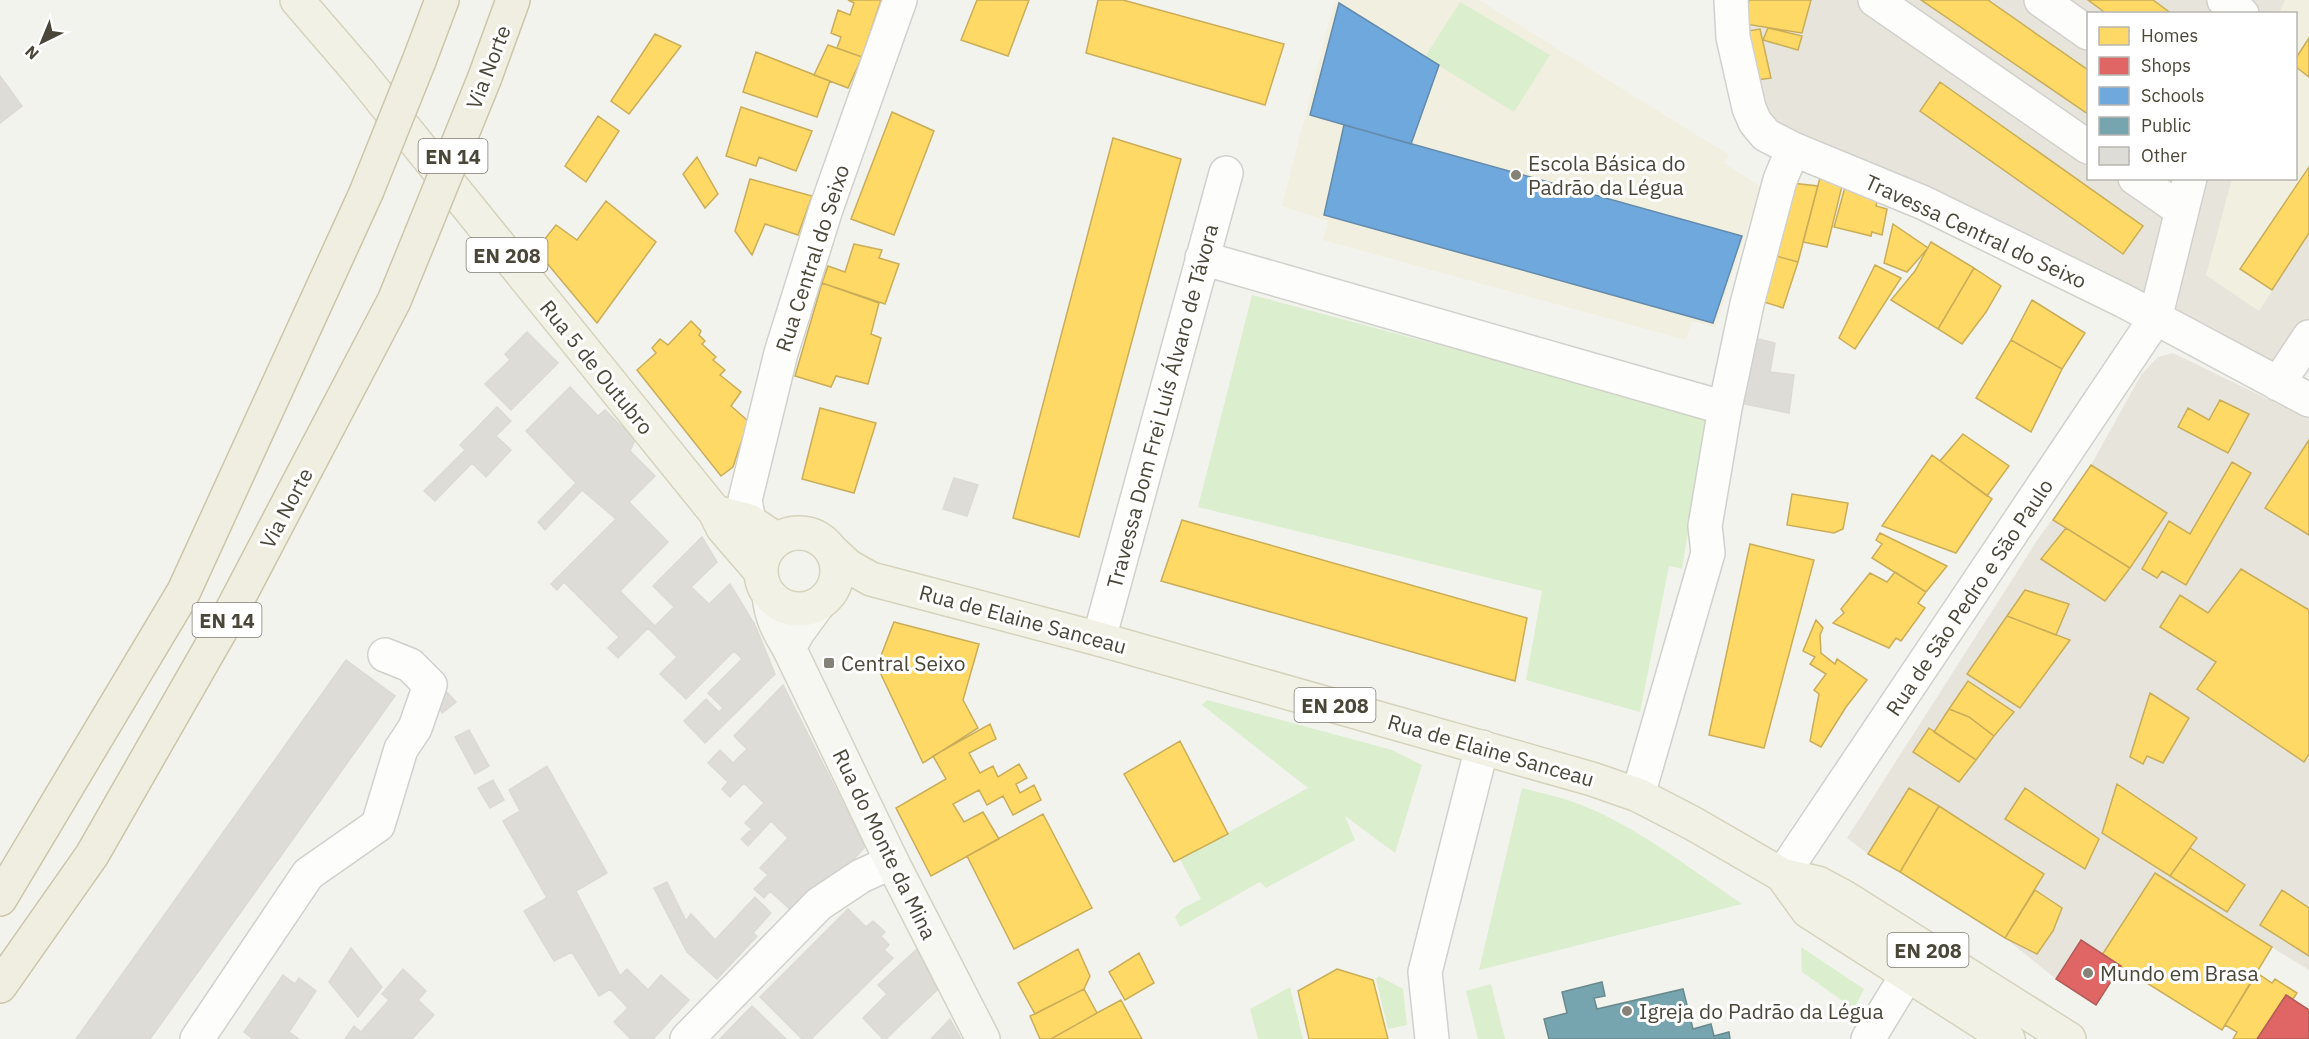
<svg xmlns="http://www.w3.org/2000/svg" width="2309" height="1039" font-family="'IBM Plex Sans',sans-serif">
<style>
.residential{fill:#e7e5db;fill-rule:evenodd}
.education{fill:#f1efe0}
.green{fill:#dbeece}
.homes{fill:#ffd966;stroke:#c9ad58;stroke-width:1.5}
.shops{fill:#e06666;stroke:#b35d58;stroke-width:1.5}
.schools{fill:#6fa8dc;stroke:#648bab;stroke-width:1.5}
.public{fill:#76a5af;stroke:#69898c;stroke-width:1.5}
.building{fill:#dddcd6;stroke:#dbdad3;stroke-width:1.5}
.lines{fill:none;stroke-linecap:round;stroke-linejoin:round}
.minor-casing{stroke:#d1d1cb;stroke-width:36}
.secondary-casing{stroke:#d2d2c5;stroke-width:36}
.primary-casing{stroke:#d5d3bb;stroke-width:36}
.trunk-casing{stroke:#cbc5a9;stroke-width:36}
.minor{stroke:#fdfdfc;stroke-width:33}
.secondary{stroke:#f7f7f1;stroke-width:33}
.primary{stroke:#f2f1e6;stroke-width:33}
.trunk{stroke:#f0eee0;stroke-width:33}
.trunk-bridge-casing{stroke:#cbc5a9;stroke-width:36;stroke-linecap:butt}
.trunk-bridge{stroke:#f0eee0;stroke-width:33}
.poi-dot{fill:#858378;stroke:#fff;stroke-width:2}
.labels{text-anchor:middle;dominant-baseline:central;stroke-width:6;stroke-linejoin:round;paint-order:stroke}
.shield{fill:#fff;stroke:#807e74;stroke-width:1.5}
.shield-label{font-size:20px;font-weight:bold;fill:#4a4739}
.street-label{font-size:21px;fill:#4a4739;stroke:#fff}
.poi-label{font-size:21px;fill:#4a4739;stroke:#fff;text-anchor:start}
</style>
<rect width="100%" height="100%" fill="#f3f3ee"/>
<path class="residential" d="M1731,0H2309V335L2278,384L1752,115ZM2088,14H2296V178H2088Z
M2173,353L2309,419V970L2271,947L2222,1030L2121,966L2096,1005L2056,979L2005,938L1900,872L1868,854L1847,838L2036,542L2091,465L2141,375L2158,357Z"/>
<path class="education" d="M1337,0H1479L1729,155L1724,163L1761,187L1715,328L1692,321L1686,340L1323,240L1328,221L1282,206L1333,6Z
M2285,0H2309V233L2259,311L2206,275L2232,179L2296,178V14L2279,13Z"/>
<path class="green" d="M1460,2L1550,55L1514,112L1425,57Z
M1252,295L1707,417L1682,569L1669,566L1640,712L1526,680L1542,591L1198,507Z
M1207,700L1392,750L1422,765L1395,853L1345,816L1355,840L1266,888L1260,882L1180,927L1175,917L1183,908L1201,899L1180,859L1308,788L1202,705Z
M1522,788C1538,792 1555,796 1571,801C1633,823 1688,867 1742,904L1479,970Z
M1801,947L1864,989L1854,1009L1802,972Z
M1379,976L1403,989L1407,1025L1388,1029L1376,979Z
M1491,984L1505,1039H1478L1466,991Z
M1290,987L1303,1039H1258L1250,1009Z"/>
<path class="homes" d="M848,0H881L862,57L837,48L841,37L831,33L838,10L850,15L854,3Z
M977,0H1029L1008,56L961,40Z
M1098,0H1123L1284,44L1265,105L1086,53Z
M1749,0H1811L1802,33L1745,24Z
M1921,0H1988L2088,70V114Z
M2088,0H2153L2172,14H2107Z
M1768,28L1802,36L1798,50L1763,40Z
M1760,29L1771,78L1757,80L1748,31Z
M655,34L681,46L629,114L611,101Z
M2309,38V77L2296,67V58Z
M828,45L862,57L848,88L814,75Z
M756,52L830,81L817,117L743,92Z
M1940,82L2143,226L2123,254L1920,111Z
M741,107L812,131L796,171L759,157L756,166L726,156Z
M892,112L934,131L894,235L851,219Z
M598,116L619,131L586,182L565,166Z
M1113,138L1181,159L1079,537L1013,518Z
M697,157L718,194L705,208L683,174Z
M2309,167V233L2272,290L2240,269Z
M1822,170L1844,178L1827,247L1803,242Z
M750,179L812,196L798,235L765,224L752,255L735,231Z
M1847,180L1879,193L1876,206L1887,209L1882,235L1872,232L1871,236L1834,227Z
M1792,183L1818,186L1798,262L1776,256Z
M606,201L656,242L597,323L536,250L556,225L577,240Z
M1893,224L1928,248L1907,272L1884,263Z
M1931,242L1974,268L1938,329L1891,300L1915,271Z
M854,244L882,250L879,258L899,264L885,304L822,283L828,266L845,272Z
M1769,254L1798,262L1783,308L1758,300Z
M1875,265L1901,278L1855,349L1839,338Z
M1974,268L2001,286L1986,312L1962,344L1938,329Z
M822,283L879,303L871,334L881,338L868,384L836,376L831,387L795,376Z
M2032,300L2085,333L2062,369L2011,340Z
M691,321L701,331L699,335L705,341L702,344L716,357L713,360L725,370L720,375L741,392L731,406L748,421L733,467L721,476L637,370L656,353L652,348L660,339L668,345Z
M2011,340L2062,369L2031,432L1976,398Z
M2220,400L2249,414L2228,453L2178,427L2188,408L2209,420Z
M820,408L876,423L854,493L802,479Z
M1963,434L2009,466L1987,496L1940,461Z
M2309,440V535L2265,508Z
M1932,455L1992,499L1956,553L1882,526Z
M2232,462L2251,473L2186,585L2162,571L2157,578L2142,569L2169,521L2190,534Z
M2091,465L2167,513L2130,568L2053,520Z
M1792,494L1848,503L1843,529L1834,533L1787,525Z
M1182,520L1527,618L1515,681L1161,581Z
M2066,528L2130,568L2105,601L2041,559Z
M1880,533L1947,566L1926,592L1872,558L1882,544L1876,540Z
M1750,544L1814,560L1764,748L1709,735Z
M2241,569L2309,610V754L2304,762L2197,689L2216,662L2160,627L2180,595L2208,613Z
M1895,572L1926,592L1918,603L1925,608L1901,641L1896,638L1889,648L1833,623L1844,613L1841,609L1870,573L1887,582Z
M2025,590L2069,604L2056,635L2007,616Z
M2007,616L2070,640L2020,708L1967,674Z
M1816,620L1823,628L1820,635L1821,653L1835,664L1837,659L1867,680L1846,707L1821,747L1810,741L1819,694L1814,690L1826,674L1810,664L1815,657L1803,651Z
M894,622L979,644L963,700L978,728L923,763L877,666Z
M1968,681L2014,712L1994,736L1969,717L1949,709Z
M2150,693L2189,718L2163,763L2147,756L2143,764L2130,757Z
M1949,709L1969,717L1994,736L1976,760L1934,732Z
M990,724L996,739L969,753L980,773L993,766L998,777L1019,764L1027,778L1016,784L1020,793L1034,785L1041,800L1013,815L1003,796L987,805L979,790L953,804L964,822L983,812L999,839L931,876L896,808L946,779L933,756Z
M1929,728L1976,760L1959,782L1913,752Z
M1180,741L1228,834L1174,862L1124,774Z
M2117,784L2197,838L2170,876L2102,833Z
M1909,788L1939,806L1900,872L1868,854Z
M2025,788L2099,839L2085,869L2005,819Z
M1939,806L2044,874L2005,938L1900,872Z
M1043,814L1092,908L1014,949L967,856Z
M2190,848L2245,885L2227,912L2170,876Z
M2155,873L2272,947L2222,1030L2102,955Z
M2035,890L2062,908L2053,931L2037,954L2005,938Z
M2282,890L2309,908V956L2260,925Z
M1078,949L1090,976L1084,989L1035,1014L1018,983Z
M1139,953L1154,983L1125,1000L1109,972Z
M1337,969L1373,980L1388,1039H1309L1298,991Z
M2257,973L2272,983L2275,979L2297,993L2293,999L2286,995L2257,1039H2233L2237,1032L2225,1025Z
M1084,989L1097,1013L1051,1039H1040L1030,1016Z
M1121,1000L1142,1039H1051L1097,1013Z"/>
<path class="shops" d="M2081,940L2121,966L2096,1005L2056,979Z
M2286,995L2309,1010V1039H2257Z"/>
<path class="schools" d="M1339,3L1439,65L1411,144L1310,115Z
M1344,125L1742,236L1713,323L1324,215Z"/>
<path class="public" d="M1602,982L1605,996L1594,998L1597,1009L1683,989L1693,1029L1711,1024L1714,1036L1729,1032L1730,1039H1549L1544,1019L1567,1013L1562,992Z"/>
<path class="building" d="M0,76L22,106L0,123Z
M527,332L558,363L511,410L485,384L510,360L505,354Z
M1754,338L1775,343L1770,372L1794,375L1789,413L1740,403Z
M570,387L598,416L605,410L635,440L630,451L655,476L629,502L668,542L620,591L655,626L674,607L653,586L702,537L717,562L691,587L709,604L730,584L755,625L775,674L705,743L684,721L706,699L719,712L723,708L708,693L742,659L734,651L686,699L660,674L677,657L648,628L618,658L608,648L619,637L564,582L557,590L551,584L616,519L582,490L545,530L538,522L576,483L526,431Z
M497,407L511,421L496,436L511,450L486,477L472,463L435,501L424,491L465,450L460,445Z
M954,478L978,485L967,516L943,509Z
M346,660L395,696L150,1039H76Z
M783,685L865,847L827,889L794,913L770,891L764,898L754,889L768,875L760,868L788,838L771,821L748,846L741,839L752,829L745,823L764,803L744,783L730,797L722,789L728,782L708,763L720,750L733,763L747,749L734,736Z
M441,686L456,702L442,713L434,693Z
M469,730L489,766L475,774L455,737Z
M547,766L607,873L576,891L620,976L627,969L648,990L661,975L689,1000L653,1039H631L614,1022L628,1008L610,989L599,996L572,952L554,961L524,911L547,898L503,821L520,811L509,790Z
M493,780L504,800L490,808L478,788Z
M667,882L686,921L691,914L715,940L755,897L771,913L753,933L757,936L717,979L687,952L654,888Z
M848,909L866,927L873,921L885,932L881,936L889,945L884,950L893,958L811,1039H802L760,997Z
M351,948L382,987L358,1017L329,982Z
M917,949L937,990L886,1039H883L863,1018L887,994L878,985Z
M403,969L426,991L418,1000L434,1015L412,1039H345L354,1026L361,1032L389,1000L382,994Z
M283,975L295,984L299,978L316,991L289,1032L299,1039H253L244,1032Z
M752,1006L786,1039H720Z
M950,1019L961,1039H931Z"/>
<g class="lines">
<g class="minor-casing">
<path id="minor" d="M1731,0L1733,37L1749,108L1755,122L1766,135L1793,149L1924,203L2124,301L2309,400
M1875,0L2088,147
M2041,0L2088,33
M2224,0L2242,14
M2135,178L2181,210
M1202,258L1725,408
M2278,384L2309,337
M749,521L745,500L781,353L826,209L900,0
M1099,639L1226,173
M1638,795L1708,553L1705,526L1725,408L1747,304L1780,180L1793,149
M1782,875L2155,319L2190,178
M197,1039L308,874L378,825L401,749L415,728L430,685L410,665L385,655
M687,1039L819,904L861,876L892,862
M1432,1039L1425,972L1482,747
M1868,1039L1907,975"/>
</g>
<g class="secondary-casing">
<path id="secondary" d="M769,595C771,617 778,630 789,648L892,862L983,1039
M789,648L798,632L817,606"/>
</g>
<g class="primary-casing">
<path id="primary" d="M297,0L359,72L715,512L723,528L761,572
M715,512L749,521L777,540
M761 571a38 38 0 1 1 76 0a38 38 0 1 1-76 0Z
M832,551L848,566L871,579L1099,639L1592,779L1638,795L1694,824L1782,875L1818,883L1844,897L2069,1039
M1782,875L1808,911L2008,1039"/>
</g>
<g class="trunk-casing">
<path id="trunk" d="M419,61L442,0
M485,77L513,0
M0,899L184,591L366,193
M0,986L92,855L231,612L394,301L421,235"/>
</g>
<use href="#minor" class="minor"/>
<use href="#secondary" class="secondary"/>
<use href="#primary" class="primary"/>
<use href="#trunk" class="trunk"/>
<g class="trunk-bridge-casing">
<path id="trunk-bridge" d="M366,193L419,61
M421,235L485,77"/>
</g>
<use href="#trunk-bridge" class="trunk-bridge"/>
</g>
<g class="poi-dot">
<circle cx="1516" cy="175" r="6"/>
<rect x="823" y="657" width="12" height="12" rx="3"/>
<circle cx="2088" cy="973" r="6"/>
<circle cx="1627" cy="1011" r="6"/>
</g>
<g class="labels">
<g class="shield">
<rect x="418.5" y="139" width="69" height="34" rx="4.5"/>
<rect x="466.5" y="238" width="81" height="34" rx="4.5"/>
<rect x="192.5" y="603" width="69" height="34" rx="4.5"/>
<rect x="1294.5" y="688" width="81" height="34" rx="4.5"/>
<rect x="1887.5" y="933" width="81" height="34" rx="4.5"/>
</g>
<g class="shield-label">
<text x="453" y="156">EN 14</text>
<text x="507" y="255">EN 208</text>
<text x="227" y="620">EN 14</text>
<text x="1335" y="705">EN 208</text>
<text x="1928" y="950">EN 208</text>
</g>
<g class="street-label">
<text transform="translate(488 67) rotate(-69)">Via Norte</text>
<text transform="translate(1976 231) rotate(25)">Travessa Central do Seixo</text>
<text transform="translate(812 258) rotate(-72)">Rua Central do Seixo</text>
<text transform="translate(597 367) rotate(51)">Rua 5 de Outubro</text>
<text transform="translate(1162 406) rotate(-75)">Travessa Dom Frei Luís Álvaro de Távora</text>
<text transform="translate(286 508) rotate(-62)">Via Norte</text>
<text transform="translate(1969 597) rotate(-56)">Rua de São Pedro e São Paulo</text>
<text transform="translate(1023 619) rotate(15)">Rua de Elaine Sanceau</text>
<text transform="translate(1491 750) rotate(16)">Rua de Elaine Sanceau</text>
<text transform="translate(885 844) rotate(64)">Rua do Monte da Mina</text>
</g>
<g class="poi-label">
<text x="1528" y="163">Escola Básica do<tspan x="1528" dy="24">Padrão da Légua</tspan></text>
<text x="841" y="663">Central Seixo</text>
<text x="2100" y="973">Mundo em Brasa</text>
<text x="1639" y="1011">Igreja do Padrão da Légua</text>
</g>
</g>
<rect x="2087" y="12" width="210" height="168" fill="#ffffff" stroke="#b7b5b0" stroke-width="1.5"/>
<rect x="2099" y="27" width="30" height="18" fill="#ffd966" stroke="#b7b5b0" stroke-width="1.5"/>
<text x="2141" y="42" font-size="18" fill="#4a4739">Homes</text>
<rect x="2099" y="57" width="30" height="18" fill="#e06666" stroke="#b7b5b0" stroke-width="1.5"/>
<text x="2141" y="72" font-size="18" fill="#4a4739">Shops</text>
<rect x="2099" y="87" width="30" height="18" fill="#6fa8dc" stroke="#b7b5b0" stroke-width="1.5"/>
<text x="2141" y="102" font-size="18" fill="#4a4739">Schools</text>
<rect x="2099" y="117" width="30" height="18" fill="#76a5af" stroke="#b7b5b0" stroke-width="1.5"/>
<text x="2141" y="132" font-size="18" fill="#4a4739">Public</text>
<rect x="2099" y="147" width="30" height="18" fill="#dddcd6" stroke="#b7b5b0" stroke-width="1.5"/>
<text x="2141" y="162" font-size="18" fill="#4a4739">Other</text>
<g transform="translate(42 42) rotate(223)" stroke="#ffffff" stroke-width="4.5" paint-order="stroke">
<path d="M0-4.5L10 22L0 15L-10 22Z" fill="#4a4739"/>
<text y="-9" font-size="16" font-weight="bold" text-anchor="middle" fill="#4a4739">N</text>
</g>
</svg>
